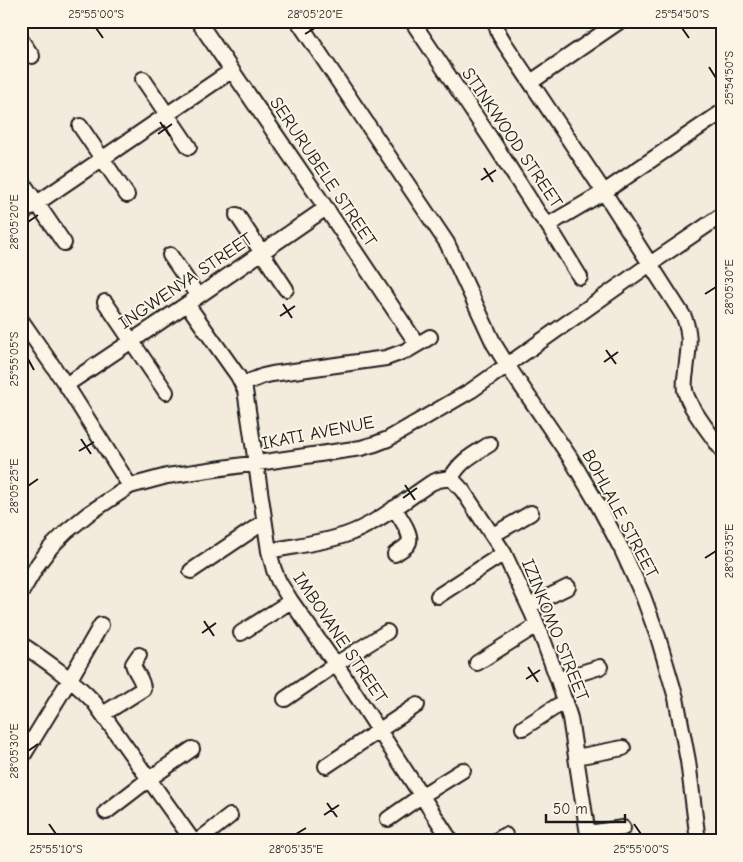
<svg xmlns="http://www.w3.org/2000/svg" width="743" height="862" font-family="'Comic Neue',sans-serif">
<style>
.lines{fill:none;stroke-linecap:round;stroke-linejoin:round}
.minor-casing{stroke:#1c1c1c;stroke-width:18}
.minor{stroke:#fcf5e5;stroke-width:14}
.ticks{fill:none;stroke:#1c1c1c;stroke-width:2}
.labels{text-anchor:middle;dominant-baseline:central;stroke-width:4;stroke-linejoin:round;paint-order:stroke}
.street-label{font-size:18px;fill:#1c1c1c;stroke:#fcf5e5}
.neatline{fill:none;stroke:#1c1c1c;stroke-width:2}
.ticks-label{font-size:12px;text-anchor:middle;fill:#1c1c1c}
</style>
<rect width="100%" height="100%" fill="#f3ecdd"/>
<filter id="ink" filterUnits="userSpaceOnUse"><feTurbulence type="fractalNoise" baseFrequency=".02" numOctaves="2"/><feDisplacementMap in="SourceGraphic" scale="10" xChannelSelector="R" yChannelSelector="G"/><feConvolveMatrix kernelMatrix="1 2 1 2 8 2 1 2 1" color-interpolation-filters="sRGB"/></filter>
<g filter="url(#ink)">
<g class="lines">
<g class="minor-casing">
<path id="minor" d="M198,21L326,208L417,344
M298,21L447,243L494,344L507,365L571,459L597,503L622,550L643,596L658,637L676,698L688,761L698,841
M412,21L493,142L539,214L548,225L580,277
M495,21L499,34L505,44L604,192L684,317C692,337 688,350 686,371C685,377 684,384 685,390C687,405 712,436 722,450
M21,40L32,56
M143,79L189,147
M531,82L620,21
M80,126L127,195
M21,180L64,243
M21,214L231,71
M237,215L286,289
M548,225L604,192L722,112
M170,255L198,296
M105,302L166,392
M187,304L238,376L245,390L269,551L274,570L279,582L291,601L341,672L451,841
M21,320L66,385L130,486
M243,384L263,376L272,374L386,358L408,350L430,337
M66,385L187,304L326,208
M451,478L463,491L504,553L533,615L544,642L558,680L570,718L589,841
M451,478C461,460 473,455 490,444
M394,508C399,516 414,536 408,544C405,548 399,551 395,554
M493,535L531,513
M269,551C294,546 321,543 345,535C375,525 404,501 431,483L438,480L451,478
M191,571L264,522
M21,593L38,564L51,547L67,531L88,514L130,486L167,476L361,448L375,444L388,439L472,390L650,264L722,215
M438,596L504,553
M529,606L568,587
M241,633L291,601
M21,644C48,662 72,679 94,702L193,841
M477,663L537,625
M558,680L600,667
M285,699L336,664L387,632
M103,714L143,689C143,679 135,673 133,664L139,655
M523,728L557,706L566,702
M576,757L623,748
M21,759L70,679L101,625
M326,766L417,705
M106,812L149,779L192,749
M388,819L421,796L463,770
M588,833L623,828
M198,841L230,816
M496,841L505,835"/>
</g>
<use href="#minor" class="minor"/>
</g>
</g>
<path class="ticks" d="M96,28L103,38M682,28L689,38M305,34L315,28M709,67L716,78M160,122L170,136M158,134L172,124M484,168L493,182M481,180L496,170M28,222L38,215M705,294L716,287M283,304L292,318M280,316L295,306M606,350L616,364M28,359L34,370M604,362L618,352M81,439L91,454M79,451L94,442M405,485L415,500M28,486L38,479M403,498L417,488M705,558L716,551M204,621L214,636M202,633L216,623M528,667L538,682M526,679L540,670M28,751L38,744M327,803L337,817M324,815L339,805M49,824L56,834M634,824L641,834M296,834L306,828"/>
<g class="labels">
<g class="street-label">
<text transform="translate(512 138) rotate(56)">STINKWOOD STREET</text>
<text transform="translate(323 172) rotate(56)">SERURUBELE STREET</text>
<text transform="translate(186 281) rotate(-34)">INGWENYA STREET</text>
<text transform="translate(318 433) rotate(-11)">IKATI AVENUE</text>
<text transform="translate(620 514) rotate(62)">BOHLALE STREET</text>
<text transform="translate(555 630) rotate(68)">IZINKOMO STREET</text>
<text transform="translate(340 638) rotate(56)">IMBOVANE STREET</text>
</g>
</g>
<rect width="743" height="862" fill="none" stroke="#fcf5e5" stroke-width="55"/>
<path d="M546 814v8h79v-8" fill="none" stroke="#1c1c1c" stroke-width="2.5"/>
<text x="553" y="814" font-size="15" fill="#1c1c1c" stroke="#fcf5e5" stroke-width="4" paint-order="stroke">50 m</text>
<rect x="28" y="28" width="688" height="806" class="neatline"/>
<g class="ticks-label">
<text x="96" y="18">25°55'00"S</text>
<text x="315" y="18">28°05'20"E</text>
<text x="682" y="18">25°54'50"S</text>
<text transform="translate(729 78) rotate(-90)" y="4">25°54'50"S</text>
<text transform="translate(14 222) rotate(-90)" y="4">28°05'20"E</text>
<text transform="translate(729 287) rotate(-90)" y="4">28°05'30"E</text>
<text transform="translate(14 359) rotate(-90)" y="4">25°55'05"S</text>
<text transform="translate(14 486) rotate(-90)" y="4">28°05'25"E</text>
<text transform="translate(729 551) rotate(-90)" y="4">28°05'35"E</text>
<text transform="translate(14 751) rotate(-90)" y="4">28°05'30"E</text>
<text x="56" y="853">25°55'10"S</text>
<text x="296" y="853">28°05'35"E</text>
<text x="641" y="853">25°55'00"S</text>
</g>
</svg>
